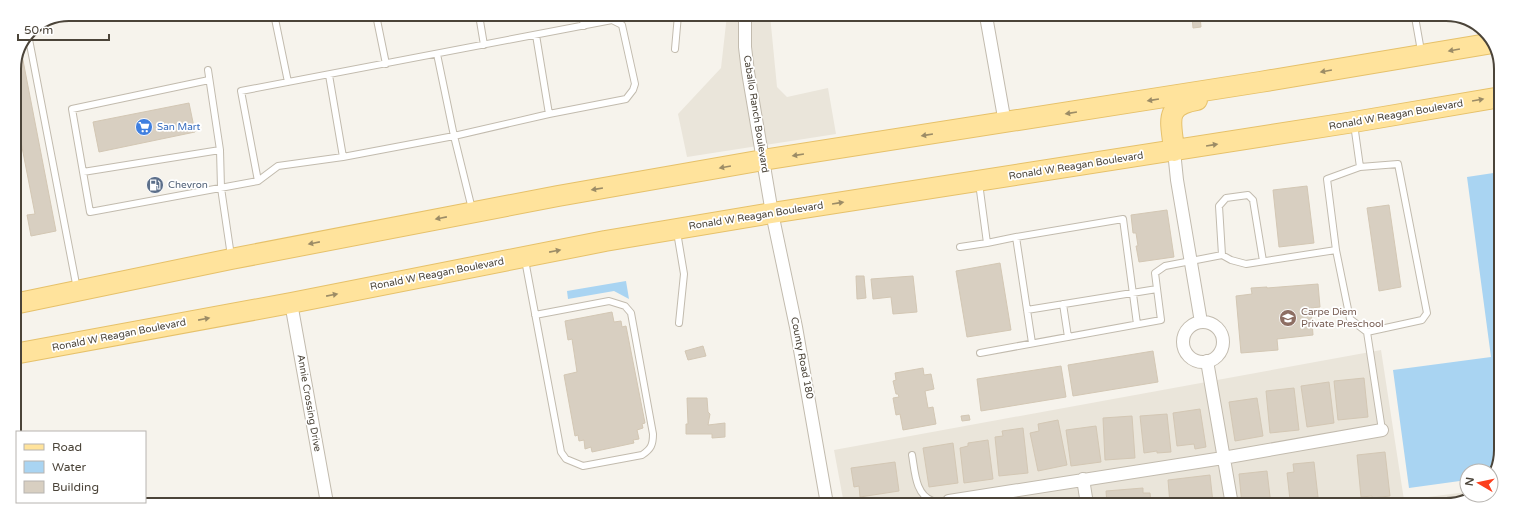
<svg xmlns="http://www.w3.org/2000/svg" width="1515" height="519" font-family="'Varela Round',sans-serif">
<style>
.residential{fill:#eae5da}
.water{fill:#a9d4f2}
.building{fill:#d8cfc1;stroke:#d3c7b4}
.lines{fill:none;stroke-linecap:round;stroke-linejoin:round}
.lane-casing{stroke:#c2bbae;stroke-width:8}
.street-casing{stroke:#c2bbae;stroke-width:14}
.primary-casing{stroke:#e6c16a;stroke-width:22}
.lane{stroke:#fff;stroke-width:6}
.street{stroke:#fff;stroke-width:12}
.primary{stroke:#ffe39c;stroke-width:20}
.oneway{fill:#9c8c66}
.labels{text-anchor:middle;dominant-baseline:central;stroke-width:3.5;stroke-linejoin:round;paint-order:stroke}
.street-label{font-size:10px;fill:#4b4439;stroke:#fff}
.shop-label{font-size:10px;fill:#366cbe;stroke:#fff;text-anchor:start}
.service-label{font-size:10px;fill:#4e5e75;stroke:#fff;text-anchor:start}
.education-label{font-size:10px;fill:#785e54;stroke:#fff;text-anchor:start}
.rim{fill:none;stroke:#4b4439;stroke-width:2}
</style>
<rect width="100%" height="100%" fill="#f6f3ec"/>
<path class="residential" d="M727,15H770L777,87L787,97L828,88L836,134L687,157L678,114L721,68Z
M1381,350L1404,500L1467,492V495H1476L1447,505L844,504L834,450Z"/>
<path class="water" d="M1500,172L1498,468L1492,477L1491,471H1467V480L1409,488L1393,370L1491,357L1467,177Z
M626,281L629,299L614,291L568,299L567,291Z"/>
<path class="building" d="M1192,16H1200L1201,27L1193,28Z
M21,50L56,231L31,236L27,215L35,214L14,106V65Z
M189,103L195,132L99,152L93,122Z
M1307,186L1314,243L1279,247L1273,190Z
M1389,205L1401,287L1379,291L1367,208Z
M1167,210L1174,257L1139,262L1136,246H1138L1136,233H1133L1131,215Z
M1000,263L1011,330L967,337L956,271Z
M856,276H864L866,298L857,299Z
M913,276L917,312L893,314L891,297L873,299L871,279Z
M1318,284L1320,307L1311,308L1313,335L1277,339L1278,350L1241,353L1236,296L1252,294L1251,288L1267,287V288Z
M612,312L614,322L621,321L622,327L626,326L645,423L642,424L643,428L637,430L639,439L633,440L634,443L592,452L591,447L585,449L584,440L579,441L578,435L575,436L564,375L577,372L572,339L568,340L565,321Z
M703,346L706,356L688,360L685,351Z
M1153,351L1158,382L1073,396L1068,365Z
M1061,366L1066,397L981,411L977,379Z
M923,368L924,375L931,374L934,389L925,391L928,408L933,407L936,424L903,430L900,414L896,415L893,398L899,397L898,394H896L893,381L896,380L895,373Z
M1364,378L1368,417L1338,420L1334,381Z
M1329,382L1334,423L1307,427L1301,386Z
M1294,388L1299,430L1270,433L1266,391Z
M687,398H707L708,412L710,414L708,425L725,423V437L712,438V434H686V424H688Z
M1257,398L1263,436L1235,441L1229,402Z
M1200,409L1206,447L1195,449L1194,444L1177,446L1173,413Z
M1167,414L1171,452L1157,453V451L1144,453L1140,416Z
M969,415L970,420L962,421L961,416Z
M1132,416L1135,458L1105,460L1103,418Z
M1058,420L1067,465L1038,471L1030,433L1039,431L1038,424Z
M1096,426L1101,462L1071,466L1066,430Z
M1023,428L1028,473L999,476L995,437L1003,436L1002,431Z
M988,440L993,479L964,483L960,448L968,446V443Z
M953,443L958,483L929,487L923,448Z
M1385,452L1390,496L1372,498V496L1361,497L1357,455Z
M895,462L899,491L860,497L859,486L854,487L851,468Z
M1314,462L1318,497L1290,500L1287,473L1294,472L1293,464Z
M1267,471L1271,505H1242L1239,474Z
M1210,475L1213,503L1170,504L1168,480Z
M1143,488V493H1150L1151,504H1107L1106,491Z
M900,498L901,504L867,503Z
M1066,498L1067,504H1024L1023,503Z"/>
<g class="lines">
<g class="lane-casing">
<path id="lane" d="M274,14L288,82
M376,15L386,64
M479,15L484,45
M582,15L584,26
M1415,17L1421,51
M28,34L77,289
M536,35L549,114
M675,49L678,15
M208,70L220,150L221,188L231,256
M329,75L343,157
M209,80L72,109L90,212L258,181L278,166L343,157L454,136L472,209
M1360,167L1398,164L1427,313L1422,320L1367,332
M83,172L220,150
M258,181L241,91L612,20L622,25L635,84L633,90L626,99L549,114L454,136L437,54
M979,183L987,243L1016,237L1032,343
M14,206L18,226L14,227
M677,232L684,274L679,323
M1016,237L1123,219L1137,324
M960,247L987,243
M1336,250L1350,319L1367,332L1382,430
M1222,255L1219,206L1226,198L1248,195L1253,200L1263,261
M525,260L561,452L566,459L583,466L642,455C651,449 653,445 653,434L631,313L625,306L609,301L535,315
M1063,304L1068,337
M1027,310L1157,289
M980,353L1161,320L1155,273L1165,266L1222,255L1231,260L1246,264L1336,250L1327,179L1360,167L1354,124
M912,455C915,471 915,495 933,501C937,503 944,501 949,501"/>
</g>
<g class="street-casing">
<path id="street" d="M745,15V47L748,72L772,213L796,327L827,504
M986,16L1005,123
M1174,151L1177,180L1201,322
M291,303L327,503
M1183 342a20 20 0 1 1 40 0a20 20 0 1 1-40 0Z
M1207,361L1232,505
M1083,479L1087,504
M948,504L949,501L1223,458L1382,430"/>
</g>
<g class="primary-casing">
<path id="primary" d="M1174,151C1172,123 1162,106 1197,100
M14,304L231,259L558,196L763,160L1260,82L1493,43
M14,354L291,303L605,241L772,213L1354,122L1501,97"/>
</g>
<use href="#lane" class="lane"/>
<use href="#street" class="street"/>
<use href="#primary" class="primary"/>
</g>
<defs><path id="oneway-solid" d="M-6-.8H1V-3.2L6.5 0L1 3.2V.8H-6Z"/></defs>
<g class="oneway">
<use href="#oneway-solid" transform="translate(1454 50) rotate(170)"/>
<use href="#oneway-solid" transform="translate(1326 71) rotate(170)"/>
<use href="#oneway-solid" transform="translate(1153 100) rotate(171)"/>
<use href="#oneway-solid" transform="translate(1478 100) rotate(-10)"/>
<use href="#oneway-solid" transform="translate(1071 113) rotate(171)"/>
<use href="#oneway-solid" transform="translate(927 135) rotate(171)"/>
<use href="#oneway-solid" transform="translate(1212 145) rotate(-9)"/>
<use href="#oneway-solid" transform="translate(798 155) rotate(171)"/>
<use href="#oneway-solid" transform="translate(725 167) rotate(170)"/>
<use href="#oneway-solid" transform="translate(597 189) rotate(171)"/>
<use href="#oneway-solid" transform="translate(838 203) rotate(-9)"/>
<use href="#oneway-solid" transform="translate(441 218) rotate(169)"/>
<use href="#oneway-solid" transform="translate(314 243) rotate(169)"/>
<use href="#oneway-solid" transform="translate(555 251) rotate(-11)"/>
<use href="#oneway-solid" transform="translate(332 295) rotate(-11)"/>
<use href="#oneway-solid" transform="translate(204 319) rotate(-11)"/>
</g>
<defs>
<g id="supermarket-disc" transform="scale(0.9)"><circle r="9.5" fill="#3f7fe0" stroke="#fff"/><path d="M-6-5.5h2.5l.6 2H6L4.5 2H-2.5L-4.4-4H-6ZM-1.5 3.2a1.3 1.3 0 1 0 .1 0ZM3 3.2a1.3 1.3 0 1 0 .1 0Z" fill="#fff"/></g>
<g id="fuel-disc" transform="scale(0.9)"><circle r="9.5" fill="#5c6f8a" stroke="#fff"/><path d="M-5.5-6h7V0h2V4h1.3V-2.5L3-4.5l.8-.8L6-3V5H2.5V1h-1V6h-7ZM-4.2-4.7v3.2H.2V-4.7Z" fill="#fff"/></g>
<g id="school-disc" transform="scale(0.9)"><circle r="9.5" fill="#8d6e63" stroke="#fff"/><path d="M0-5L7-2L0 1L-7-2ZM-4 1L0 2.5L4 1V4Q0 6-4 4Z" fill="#fff"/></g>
</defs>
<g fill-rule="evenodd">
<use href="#supermarket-disc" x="144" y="127"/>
<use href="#fuel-disc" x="155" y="185"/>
<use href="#school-disc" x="1288" y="318"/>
</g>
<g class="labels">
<g class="street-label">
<text transform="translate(756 114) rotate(81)">Caballo Ranch Boulevard</text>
<text transform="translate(1396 115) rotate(-10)">Ronald W Reagan Boulevard</text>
<text transform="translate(1076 166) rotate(-9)">Ronald W Reagan Boulevard</text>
<text transform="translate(756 216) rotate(-9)">Ronald W Reagan Boulevard</text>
<text transform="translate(437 274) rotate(-11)">Ronald W Reagan Boulevard</text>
<text transform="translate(119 335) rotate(-11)">Ronald W Reagan Boulevard</text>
<text transform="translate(802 358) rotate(79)">County Road 180</text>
<text transform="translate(309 403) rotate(80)">Annie Crossing Drive</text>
</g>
<g class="shop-label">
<text x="157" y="127">San Mart</text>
</g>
<g class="service-label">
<text x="168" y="185">Chevron</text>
</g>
<g class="education-label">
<text x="1301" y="312">Carpe Diem<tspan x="1301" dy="12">Private Preschool</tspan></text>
</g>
</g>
<path d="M0 0H1515V519H0ZM69 21H1446A48 48 0 0 1 1494 69V450A48 48 0 0 1 1446 498H69A48 48 0 0 1 21 450V69A48 48 0 0 1 69 21Z" fill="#fff" fill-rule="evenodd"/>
<path class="rim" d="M69 21H1446A48 48 0 0 1 1494 69V450A48 48 0 0 1 1446 498H69A48 48 0 0 1 21 450V69A48 48 0 0 1 69 21Z"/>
<rect x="16" y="431" width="130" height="72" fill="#ffffff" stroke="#b7b4b0"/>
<rect x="24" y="444" width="20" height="6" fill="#ffe39c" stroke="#b7b4b0"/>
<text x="52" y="451" font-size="12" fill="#4b4439">Road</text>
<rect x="24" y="461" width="20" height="12" fill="#a9d4f2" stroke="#b7b4b0"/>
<text x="52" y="471" font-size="12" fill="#4b4439">Water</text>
<rect x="24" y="481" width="20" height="12" fill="#d8cfc1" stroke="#b7b4b0"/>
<text x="52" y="491" font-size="12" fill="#4b4439">Building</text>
<g transform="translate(1479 483) rotate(279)"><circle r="19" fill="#ffffff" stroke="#b7b4b0"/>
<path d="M0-3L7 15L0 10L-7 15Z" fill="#fc3f1d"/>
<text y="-6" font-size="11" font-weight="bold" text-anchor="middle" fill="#4b4439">N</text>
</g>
<path d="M18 34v6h91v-6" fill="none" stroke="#4b4439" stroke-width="2"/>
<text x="24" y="34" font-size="12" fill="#4b4439" stroke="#ffffff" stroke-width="3" paint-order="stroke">50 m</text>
</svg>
